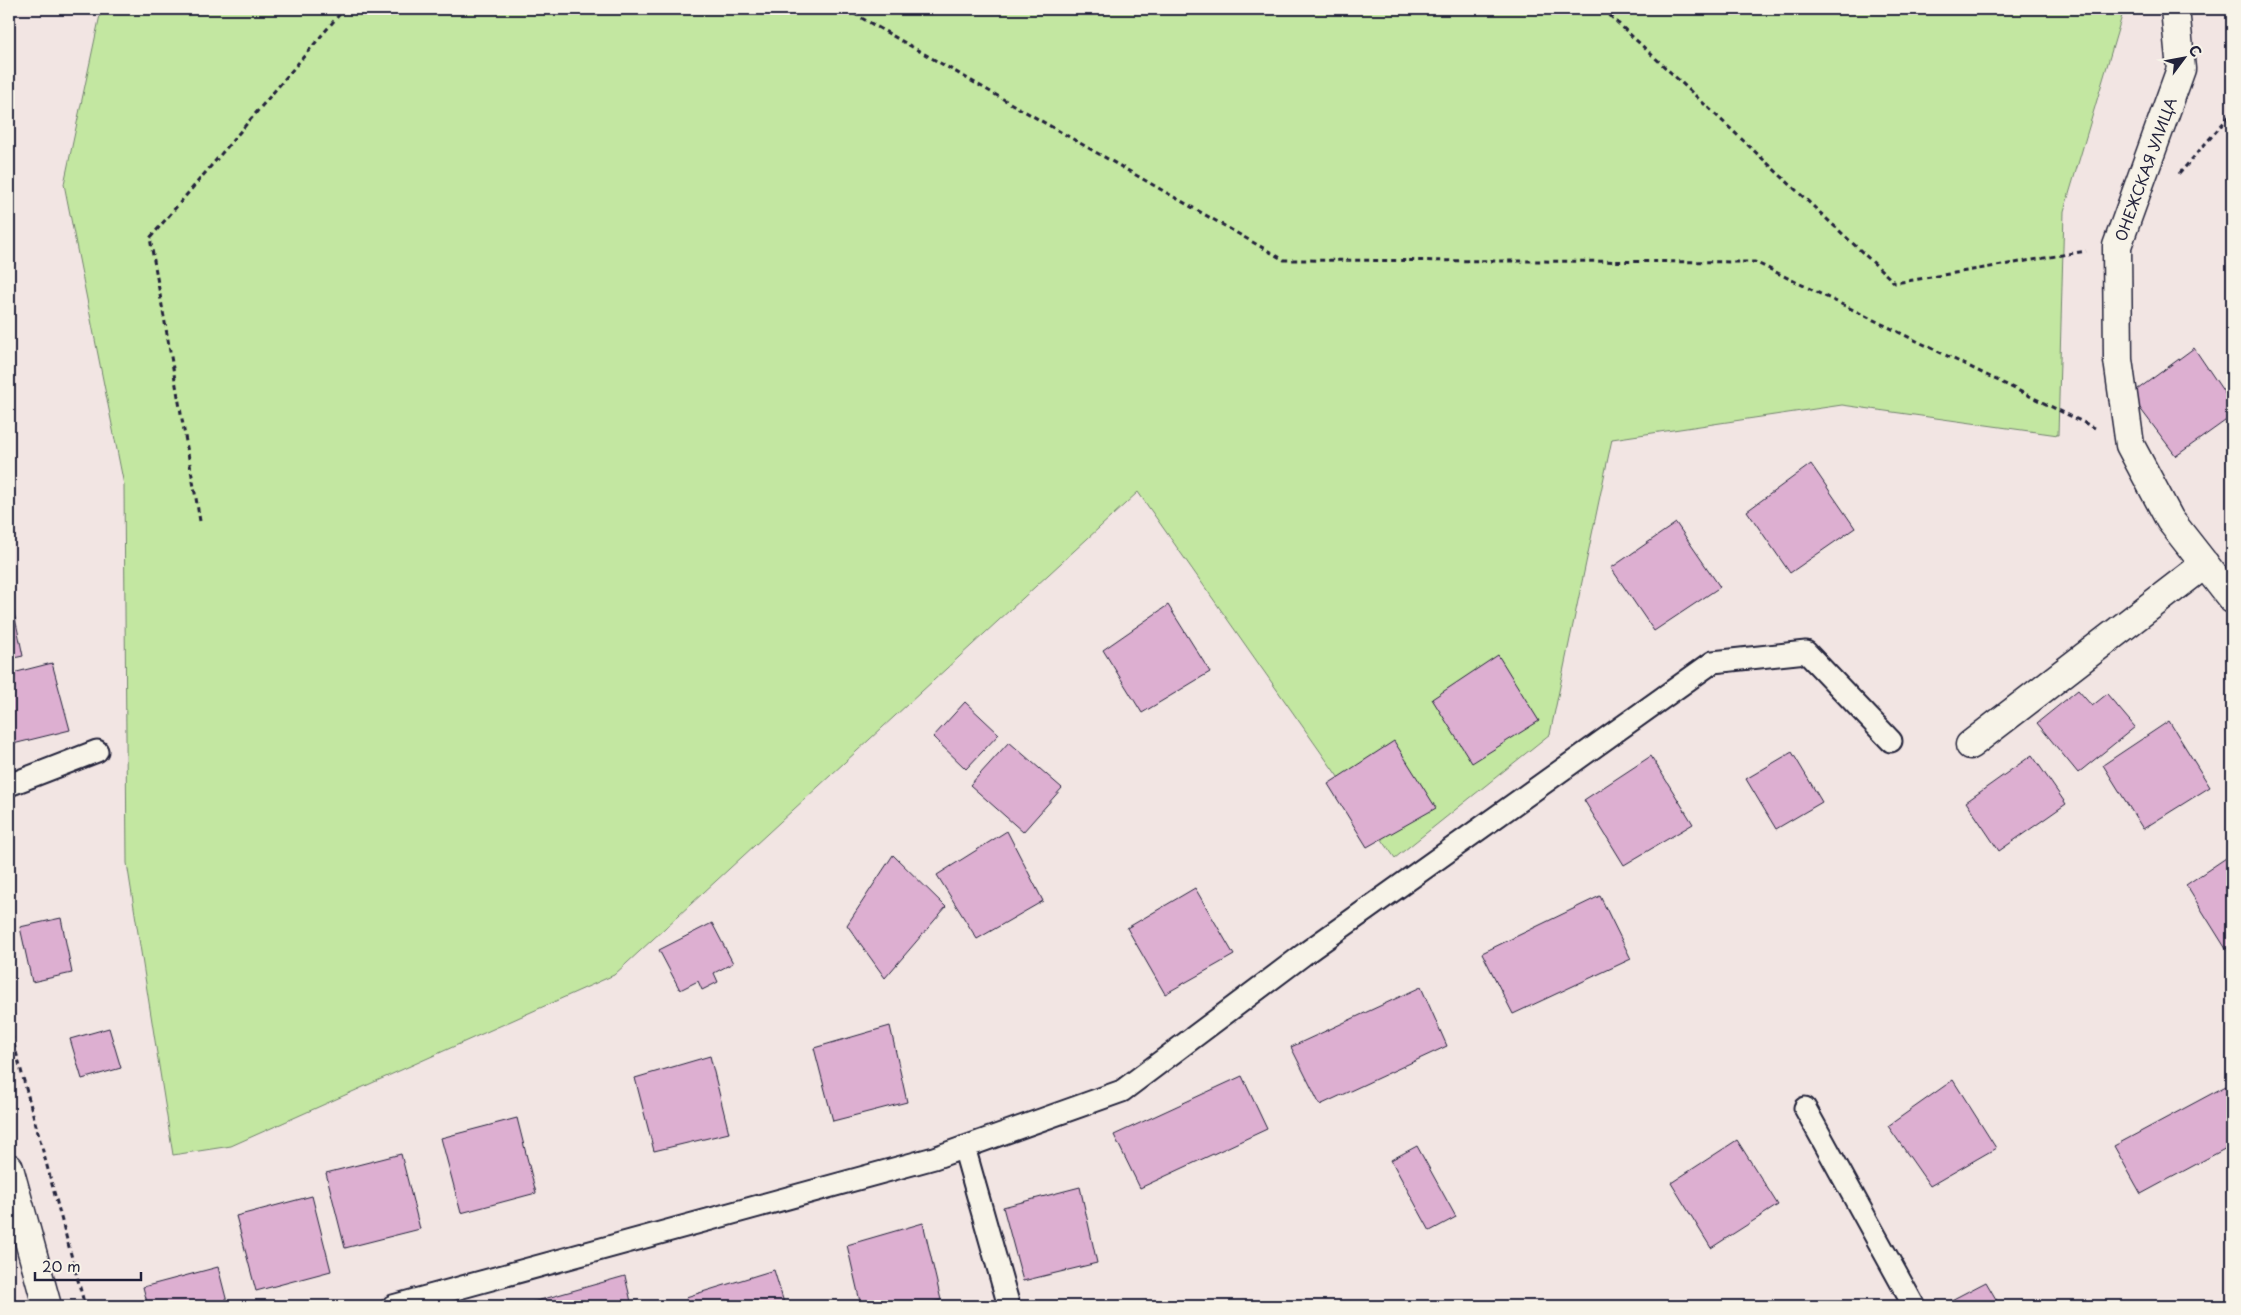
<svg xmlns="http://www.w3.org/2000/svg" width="2241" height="1315" font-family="'Playpen Sans',sans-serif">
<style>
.green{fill:#c3e7a1;stroke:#72846e}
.building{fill:#ddafd1;stroke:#22223b}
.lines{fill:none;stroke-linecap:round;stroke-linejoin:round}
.service-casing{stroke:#22223b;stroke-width:25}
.minor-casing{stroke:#22223b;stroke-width:31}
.secondary-casing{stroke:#22223b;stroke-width:31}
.path{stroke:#22223b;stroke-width:3;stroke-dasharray:5 4;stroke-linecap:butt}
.service{stroke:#f7f3e8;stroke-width:21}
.minor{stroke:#f7f3e8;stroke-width:28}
.secondary{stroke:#f7f3e8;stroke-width:28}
.labels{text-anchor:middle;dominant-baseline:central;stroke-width:4;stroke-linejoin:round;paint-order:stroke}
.street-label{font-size:15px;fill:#22223b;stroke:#f7f3e8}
</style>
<rect width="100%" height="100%" fill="#f2e5e3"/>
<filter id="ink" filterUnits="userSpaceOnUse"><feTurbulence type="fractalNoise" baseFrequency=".02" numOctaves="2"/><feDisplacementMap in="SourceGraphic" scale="10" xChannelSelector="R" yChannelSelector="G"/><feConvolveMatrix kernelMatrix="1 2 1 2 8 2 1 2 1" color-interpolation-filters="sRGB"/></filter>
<g filter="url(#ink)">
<path class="green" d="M103,9H2124L2064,211L2058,435L1842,405L1612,439L1550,734L1395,858L1138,492L614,975L231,1146L173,1155L127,863L124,485L64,184L100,15Z"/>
<path class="building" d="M2194,348L2232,404V416L2176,456L2130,395Z
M1811,464L1855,528L1790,573L1747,511Z
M1676,523L1720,587L1654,631L1611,568Z
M9,589L23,656L9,659Z
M1168,605L1210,672L1142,713L1103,650Z
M1498,655L1539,721L1472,763L1432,699Z
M52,663L70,730L9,745V674Z
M2078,690L2092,706L2107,694L2135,727L2078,773L2037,723Z
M965,702L999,734L966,769L933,737Z
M2169,721L2210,787L2143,829L2103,765Z
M1394,741L1436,808L1367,847L1328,784Z
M1009,742L1062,788L1023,832L970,785Z
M1792,752L1822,802L1776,829L1746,779Z
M2032,755L2066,804L1999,851L1966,802Z
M1651,756L1693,824L1624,865L1584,800Z
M1007,831L1043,901L977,939L937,875Z
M2232,854V945L2226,949L2186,885Z
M893,855L946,907L885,978L847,925Z
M1195,888L1234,955L1165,994L1127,928Z
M1600,896L1631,959L1513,1014L1482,953Z
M61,918L72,973L32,982L20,927Z
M712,923L733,963L714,973L718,982L702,990L698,981L680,990L659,950Z
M1421,987L1447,1046L1320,1105L1291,1047Z
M890,1026L907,1102L833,1121L814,1048Z
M109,1028L121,1068L82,1079L70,1039Z
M710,1056L729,1133L654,1151L635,1078Z
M1242,1076L1267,1129L1140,1188L1114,1135Z
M1953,1080L1996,1148L1930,1186L1888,1126Z
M2226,1086L2232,1097V1145L2141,1194L2114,1146Z
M517,1118L536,1193L461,1213L441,1138Z
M1737,1140L1778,1205L1711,1248L1671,1183Z
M1417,1146L1456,1217L1430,1231L1391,1160Z
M401,1154L420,1229L345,1248L326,1173Z
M1080,1187L1097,1263L1023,1281L1003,1207Z
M312,1196L331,1271L256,1291L236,1216Z
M923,1223L941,1300L917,1306H861L847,1245Z
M218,1267L228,1306H148L143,1287Z
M774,1270L785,1306H688L686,1297Z
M625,1276L632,1306H519Z
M1986,1282L2000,1306H1940Z"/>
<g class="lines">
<g class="service-casing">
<path id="service" d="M9,785L97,751
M1805,1108L1914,1306
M964,1147L1009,1306
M393,1306L934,1158L1122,1091L1303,955L1713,662L1806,652L1891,741"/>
</g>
<g class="minor-casing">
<path id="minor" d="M2175,9L2181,69L2117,246L2118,360L2130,445L2170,520L2232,599
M1970,745L2205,564"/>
</g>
<g class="secondary-casing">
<path id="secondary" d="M9,1168L47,1306"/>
</g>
<path class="path" d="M846,9L1284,260L1755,262L2095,428
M1603,9L1895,283L2086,251
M2179,174L2232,113
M200,521L150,238L344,9
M9,1026L85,1306"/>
<use href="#service" class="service"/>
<use href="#minor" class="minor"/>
<use href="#secondary" class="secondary"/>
</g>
</g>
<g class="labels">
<g class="street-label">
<text transform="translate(2145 169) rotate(-70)">ОНЕЖСКАЯ УЛИЦА</text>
</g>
</g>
<rect width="2241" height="1315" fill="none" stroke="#f7f3e8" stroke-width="30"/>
<rect x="15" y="15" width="2211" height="1285" fill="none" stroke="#22223b" stroke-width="2" filter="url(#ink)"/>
<g transform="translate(2184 58) rotate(58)" stroke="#f7f3e8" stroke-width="4" paint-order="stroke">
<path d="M0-4L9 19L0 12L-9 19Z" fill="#22223b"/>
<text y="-8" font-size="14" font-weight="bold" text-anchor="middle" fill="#22223b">С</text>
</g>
<path d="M35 1272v8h106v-8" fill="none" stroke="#22223b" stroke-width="2.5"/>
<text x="42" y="1272" font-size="15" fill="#22223b" stroke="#f7f3e8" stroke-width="4" paint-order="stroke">20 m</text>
</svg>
